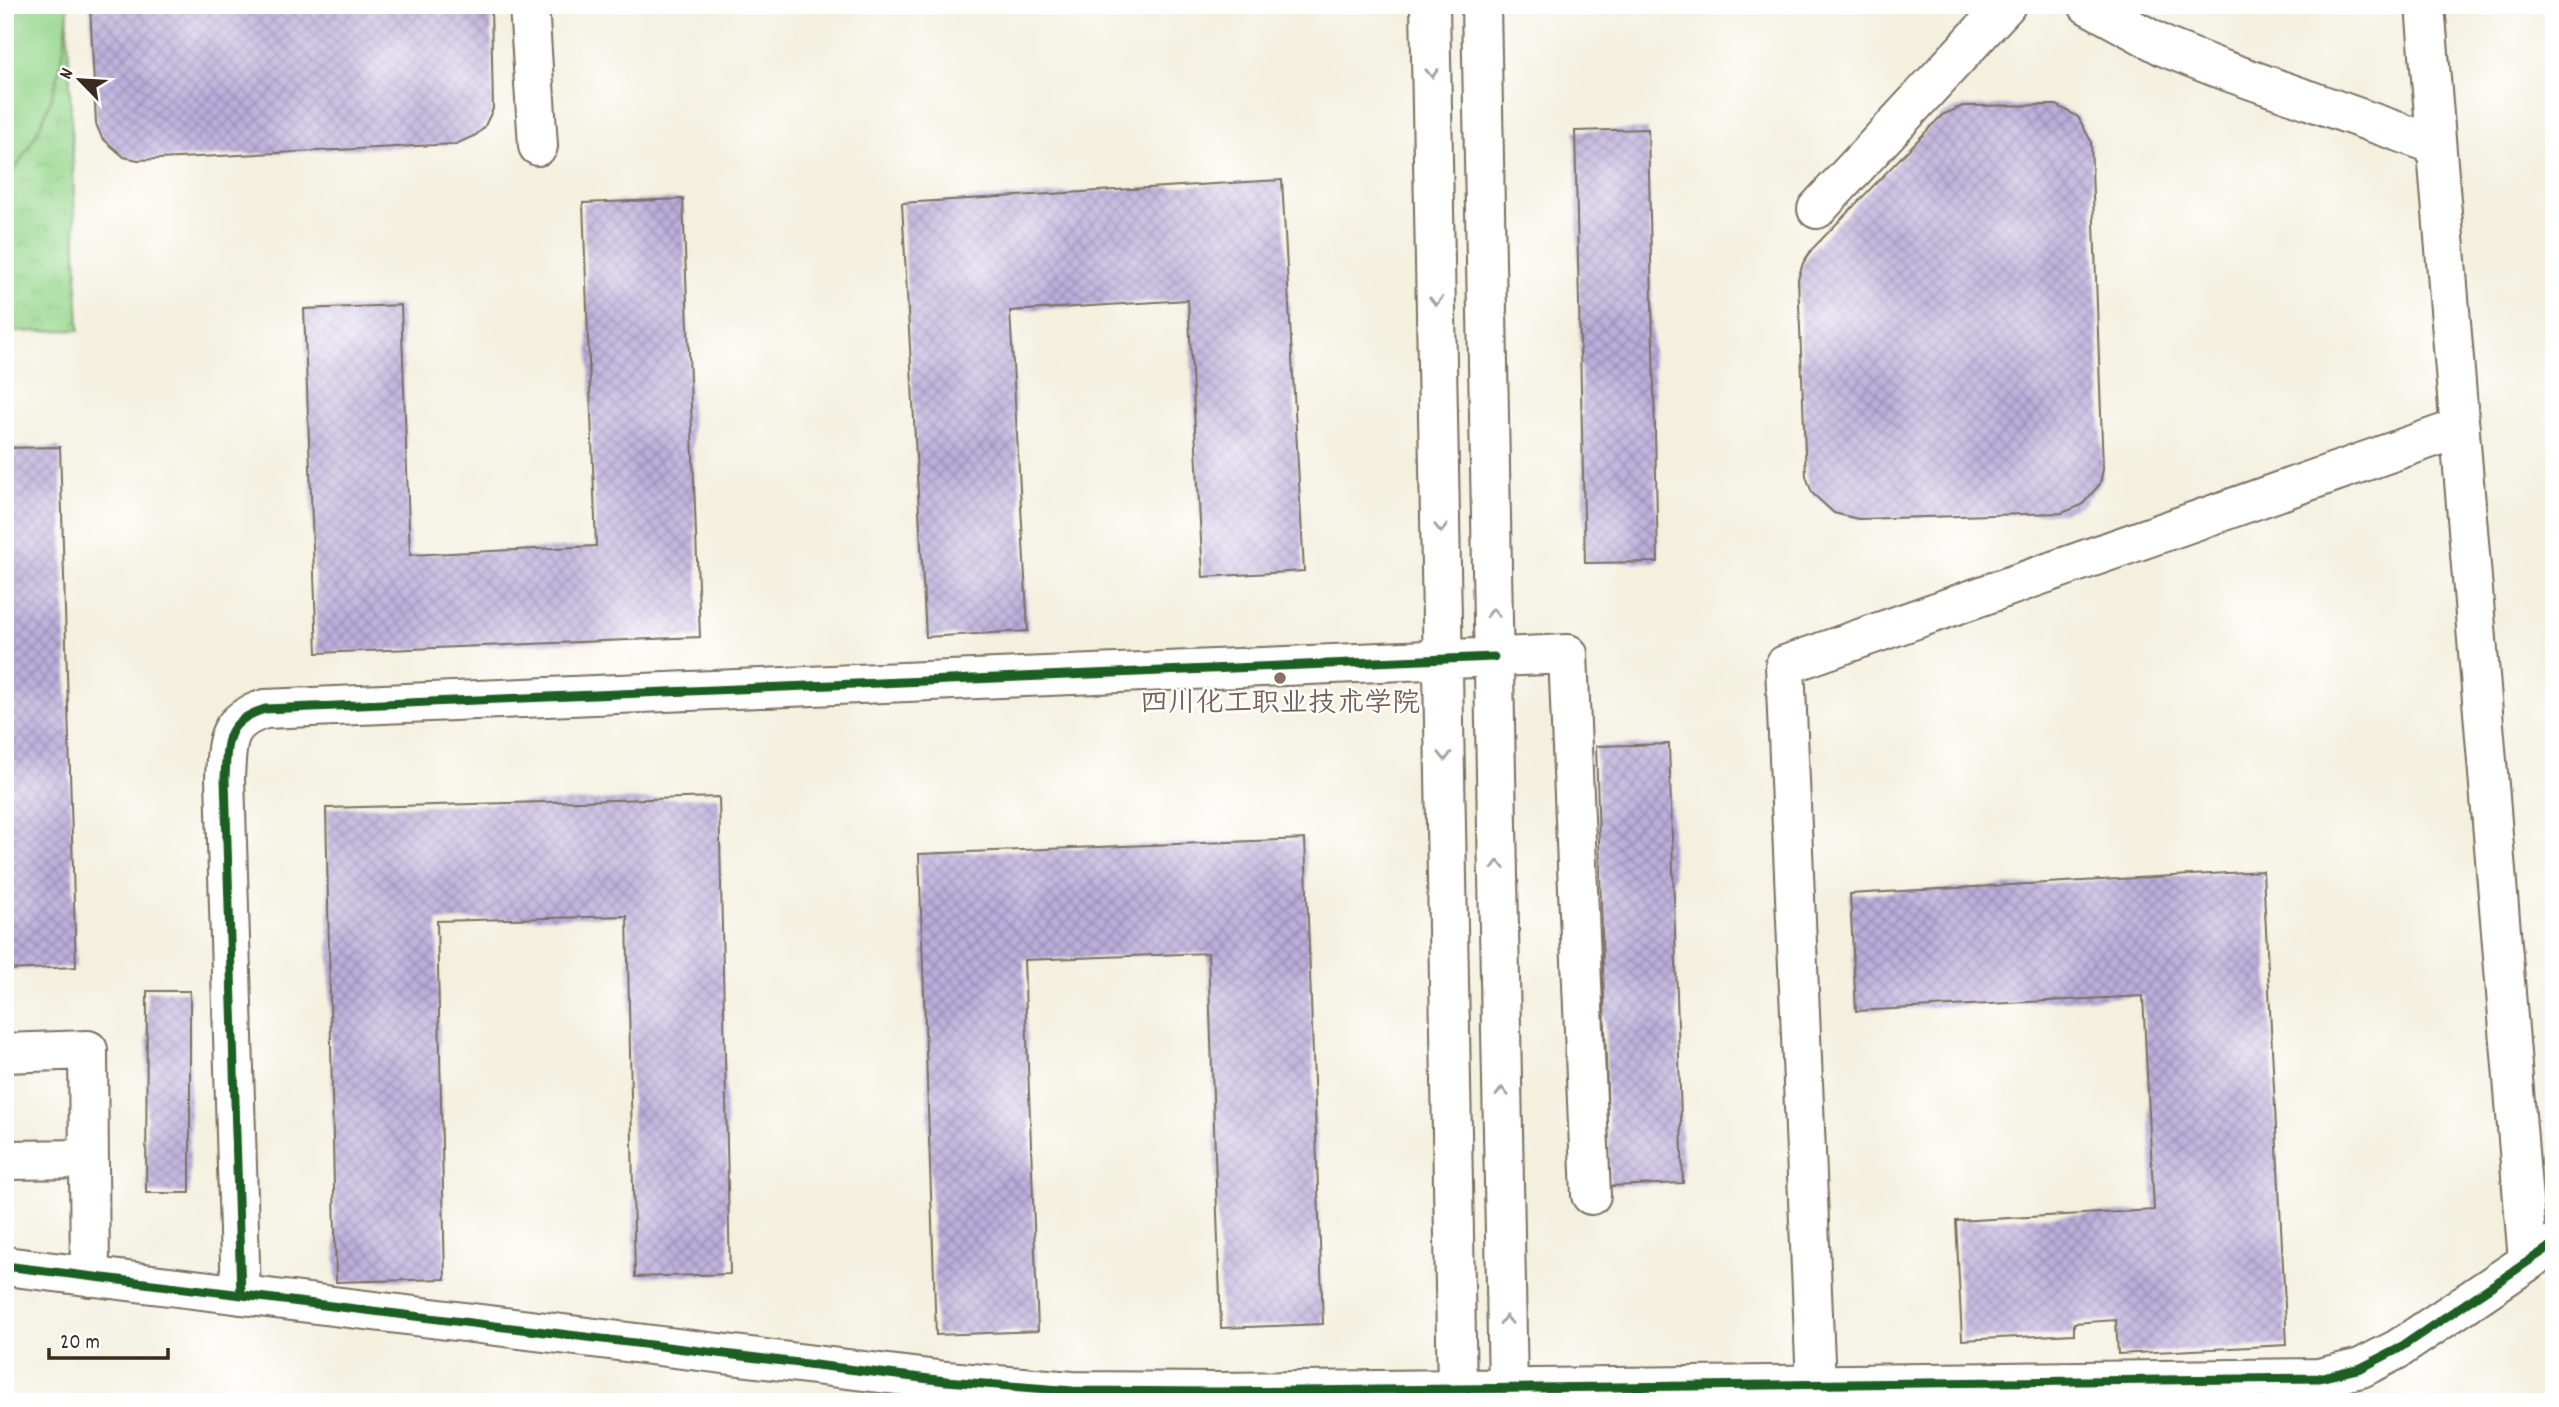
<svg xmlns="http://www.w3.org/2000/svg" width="2559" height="1407" font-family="Dekko,'LXGW WenKai TC',sans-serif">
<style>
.park{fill:url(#park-crowns);stroke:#6a8056;stroke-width:2}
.pitch{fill:#98d78e;stroke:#6a8056;stroke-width:2}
.building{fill:url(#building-cross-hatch)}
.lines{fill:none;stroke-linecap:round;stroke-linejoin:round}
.minor-casing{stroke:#7b6f61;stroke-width:42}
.minor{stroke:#fff;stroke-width:38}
.cycleway-casing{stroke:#fff;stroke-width:13}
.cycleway{stroke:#1b5e20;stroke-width:9}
.oneway{stroke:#a79f9a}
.education-dot{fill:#8d6e63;stroke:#fff;stroke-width:2.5}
.labels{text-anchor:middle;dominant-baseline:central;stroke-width:5;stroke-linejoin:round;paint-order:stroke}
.education-label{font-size:28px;fill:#785e54;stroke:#fff}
</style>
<defs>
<pattern id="park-crowns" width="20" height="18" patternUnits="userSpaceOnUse" patternTransform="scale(1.75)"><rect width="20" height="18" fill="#98d78e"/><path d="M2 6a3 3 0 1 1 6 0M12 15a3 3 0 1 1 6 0" fill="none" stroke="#84b97a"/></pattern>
<pattern id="building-cross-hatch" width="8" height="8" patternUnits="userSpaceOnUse" patternTransform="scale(1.75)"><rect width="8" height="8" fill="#baaedb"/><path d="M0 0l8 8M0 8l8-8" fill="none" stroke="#988eb1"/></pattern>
</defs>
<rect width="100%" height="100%" fill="#fff"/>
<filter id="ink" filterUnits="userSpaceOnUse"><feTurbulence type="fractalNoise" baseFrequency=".0143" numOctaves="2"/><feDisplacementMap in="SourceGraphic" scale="14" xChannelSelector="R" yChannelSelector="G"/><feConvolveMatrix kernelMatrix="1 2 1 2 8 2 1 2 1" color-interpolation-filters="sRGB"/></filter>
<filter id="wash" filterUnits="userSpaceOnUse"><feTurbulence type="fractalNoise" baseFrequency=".00686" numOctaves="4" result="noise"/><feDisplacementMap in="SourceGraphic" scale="28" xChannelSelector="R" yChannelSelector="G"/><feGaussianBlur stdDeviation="1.57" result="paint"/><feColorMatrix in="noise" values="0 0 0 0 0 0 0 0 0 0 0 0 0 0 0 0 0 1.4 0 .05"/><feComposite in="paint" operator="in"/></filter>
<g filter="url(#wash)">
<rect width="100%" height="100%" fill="#f3f0de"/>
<path class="park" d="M5,5H67L79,330L5,332Z"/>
<path class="pitch" d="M8,5H68C65,71 47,129 5,182V43Z"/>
<g id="blocks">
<path class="building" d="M90,5H491L493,109L484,128L476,135L456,144L138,160L124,157L102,138L96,124Z
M2057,105L2078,117L2091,141L2103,469L2100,484L2082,505L2062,513L1858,519L1834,513L1812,493L1806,476L1798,279L1803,263L1812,249L1942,115L1963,106Z
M1648,129L1658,562L1585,563L1575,131Z
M1282,180L1304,571L1203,577L1188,300L1010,311L1028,631L926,637L902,203Z
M683,199L700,637L317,653L304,309L401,305L410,555L596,546L583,203Z
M60,447L76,967L5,970V448Z
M1669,744L1683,1183L1610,1186L1596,746Z
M719,797L730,1274L635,1277L627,916L437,921L445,1279L336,1282L326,808Z
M1305,839L1323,1324L1221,1328L1208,953L1024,960L1038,1331L936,1335L919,854Z
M2263,871L2287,1345L2118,1354L2116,1320L2074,1323V1334L1962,1340L1956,1221L2154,1210L2143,996L1856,1011L1850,894Z
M147,991H190V1193H146Z"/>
</g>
</g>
<g filter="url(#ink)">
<use href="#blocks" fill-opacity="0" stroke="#7b6f61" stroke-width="2"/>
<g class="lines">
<g class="minor-casing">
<path id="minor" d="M529,5L538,146
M1430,5L1457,1389
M1481,5L1508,1388
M2088,5L2165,47L2218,68L2436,145
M2425,5L2528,1261
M1817,209L2006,5
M5,1053L88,1050L90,1277
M5,1160L89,1159
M5,1266L946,1381L1073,1391L1218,1392L2319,1378L2361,1368L2398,1349L2554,1244
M241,1295L225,778C227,741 225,721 265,709L1568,654L1591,1195
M1816,1384L1785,665L2460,428"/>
</g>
<use href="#minor" class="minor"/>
<g class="cycleway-casing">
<path id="cycleway" d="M5,1266L946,1381L1073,1391L1218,1392L2319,1378L2361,1368L2398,1349L2554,1244
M241,1295L225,778C227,741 225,721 265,709L1494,657"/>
</g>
<use href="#cycleway" class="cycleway"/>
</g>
<defs><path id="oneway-chevron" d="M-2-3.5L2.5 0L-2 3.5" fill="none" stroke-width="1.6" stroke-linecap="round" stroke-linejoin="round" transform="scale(1.75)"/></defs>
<g class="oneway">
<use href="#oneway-chevron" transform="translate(1432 73) rotate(89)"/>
<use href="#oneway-chevron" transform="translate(1436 301) rotate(89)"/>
<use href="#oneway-chevron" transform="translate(1441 528) rotate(89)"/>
<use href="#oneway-chevron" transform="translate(1493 613) rotate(-91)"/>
<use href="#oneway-chevron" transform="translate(1445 756) rotate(89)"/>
<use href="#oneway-chevron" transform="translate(1498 865) rotate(-91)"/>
<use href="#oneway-chevron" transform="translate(1502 1092) rotate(-91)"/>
<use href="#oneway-chevron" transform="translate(1506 1320) rotate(-91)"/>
</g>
</g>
<circle class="education-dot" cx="1280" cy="678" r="7"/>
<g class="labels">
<g class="education-label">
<text x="1280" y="706">四川化工职业技术学院</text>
</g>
</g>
<rect width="2559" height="1407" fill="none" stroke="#fff" stroke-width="28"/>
<g transform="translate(80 80) rotate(295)" stroke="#ffffff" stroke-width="5" paint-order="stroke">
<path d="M0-5L12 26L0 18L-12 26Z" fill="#3b2a1e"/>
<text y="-10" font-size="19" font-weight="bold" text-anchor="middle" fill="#3b2a1e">N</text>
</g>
<path d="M49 1348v10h119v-10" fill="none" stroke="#3b2a1e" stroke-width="3.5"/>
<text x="60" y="1348" font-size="21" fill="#3b2a1e" stroke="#ffffff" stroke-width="5" paint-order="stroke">20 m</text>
</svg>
